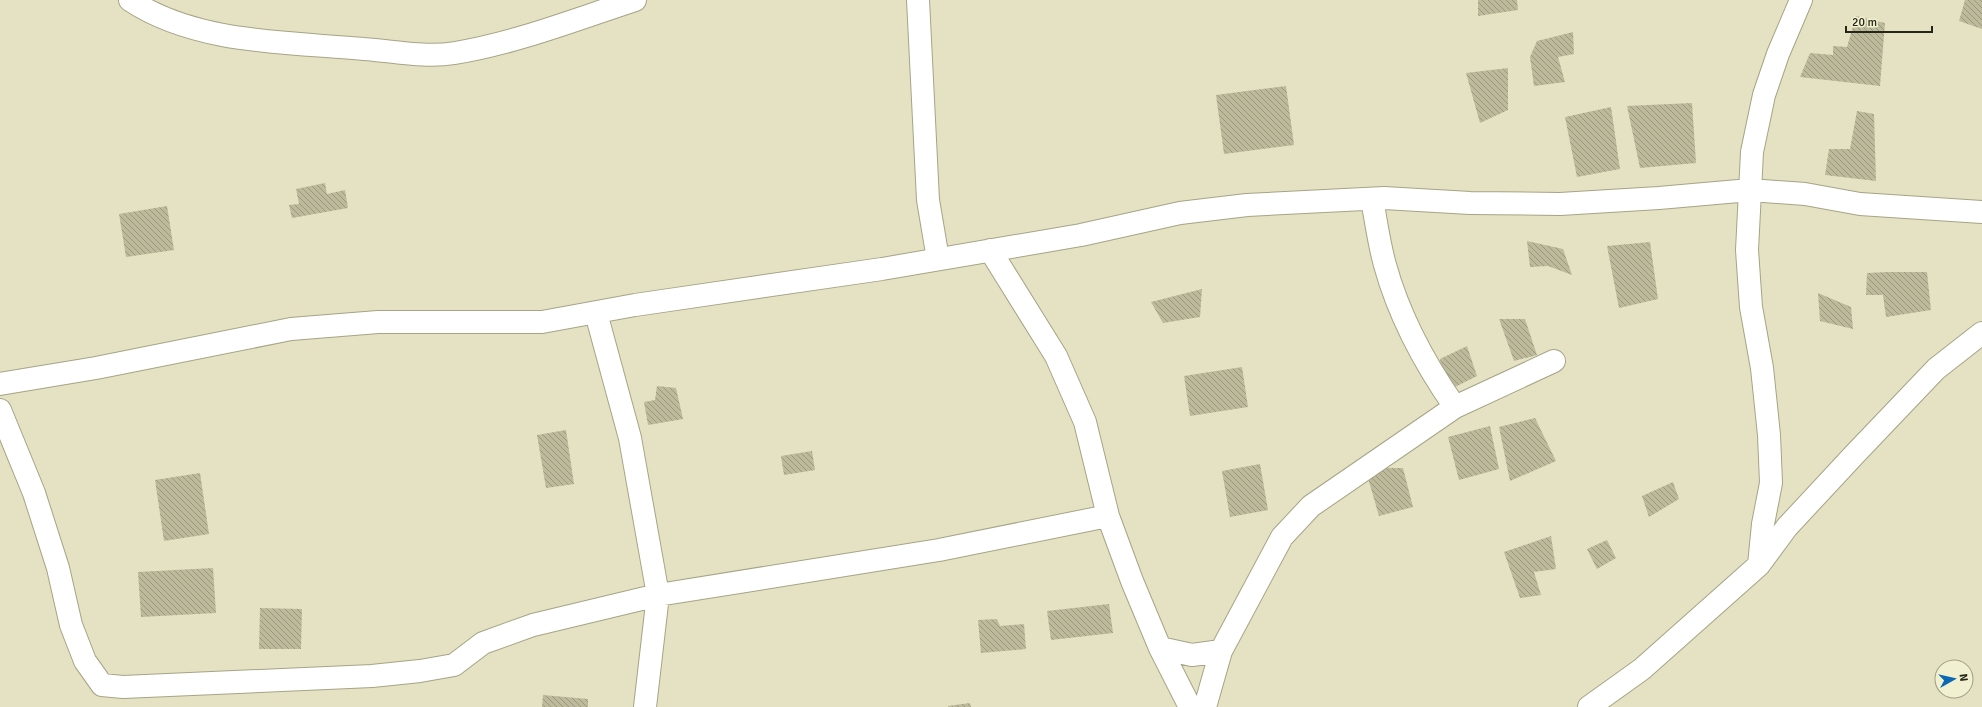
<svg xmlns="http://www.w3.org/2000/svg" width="1982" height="707" font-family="Signika,sans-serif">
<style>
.building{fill:url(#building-back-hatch)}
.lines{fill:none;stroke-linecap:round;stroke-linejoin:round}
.minor-casing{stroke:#a6a486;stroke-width:24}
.minor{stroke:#fff;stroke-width:22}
</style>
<defs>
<pattern id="building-back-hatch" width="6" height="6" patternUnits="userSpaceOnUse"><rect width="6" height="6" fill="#bcba9b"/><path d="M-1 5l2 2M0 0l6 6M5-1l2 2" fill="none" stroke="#99977e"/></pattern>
</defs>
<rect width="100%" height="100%" fill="#e4e2c3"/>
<path class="building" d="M1478,0H1517L1518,10L1478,16Z
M1965,0H1982V29L1959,21Z
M1856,16L1885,23L1880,86L1800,77L1810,53L1833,55V46L1847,47Z
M1573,32L1574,54L1558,57L1565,82L1534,86L1530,57L1537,41Z
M1508,68V110L1480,123L1466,73Z
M1286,86L1294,145L1224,154L1216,95Z
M1692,103L1696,163L1640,168L1627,106Z
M1611,107L1620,169L1577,177L1565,117Z
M1857,111L1874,114L1876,181L1825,175L1829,149H1850Z
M325,183L327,194L345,190L348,208L292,218L289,205L299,204L296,189Z
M167,206L174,250L126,257L119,214Z
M1527,241L1563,249L1572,275L1548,266L1530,267Z
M1650,242L1658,299L1619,308L1607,246Z
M1887,272H1927L1931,310L1886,317L1883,295H1866L1867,273Z
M1202,289L1200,317L1163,323L1151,302Z
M1818,293L1851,307L1853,329L1820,321Z
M1499,319H1525L1537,355L1514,361Z
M1467,346L1477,376L1445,392L1440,359Z
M1242,367L1248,407L1190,416L1184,376Z
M657,386L676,388L683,419L648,425L644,402L655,400Z
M1535,418L1556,461L1510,481L1499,427Z
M1490,426L1499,469L1459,480L1448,437Z
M566,430L574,484L546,488L537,435Z
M812,451L815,470L784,475L781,456Z
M1260,464L1268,510L1230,517L1222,471Z
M1365,468H1403L1413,507L1379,516Z
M200,473L209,534L164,541L155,480Z
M1673,482L1679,499L1649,517L1642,496Z
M1551,536L1556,569L1534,572L1541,595L1520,598L1504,552Z
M1607,540L1616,558L1597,569L1587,549Z
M213,568L216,613L141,617L138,572Z
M1109,604L1113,633L1051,640L1047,611Z
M260,608L302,609L301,649H259Z
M997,619L1000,626L1024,624L1026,649L981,653L978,620Z
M543,695L588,699V707H542Z
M970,703L971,707H948V706Z"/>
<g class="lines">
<g class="minor-casing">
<path id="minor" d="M130,0C196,44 288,42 364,49C394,51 425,58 455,53C516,43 577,19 635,0
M918,0L928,200L938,259
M1372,199C1376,221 1379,244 1385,265C1399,316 1425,364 1455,407
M990,250L1056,356L1085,422L1108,516L1132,581L1160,648L1190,707
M596,313L630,438L658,595L645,707
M0,384L96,368L291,329L378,322H542L635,305L882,269L1081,235L1180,213L1247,205L1384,198L1470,203L1560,204L1659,198L1750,190L1805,194L1860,204L1982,212
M0,410L34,493L58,568L71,625L85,661L102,685L123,687L372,676L420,671L454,665L483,643L533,625L658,595L939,550L1108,516
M1759,565L1763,524L1771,483L1769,435L1762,368L1751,307L1747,250L1752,152L1764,95L1778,54L1801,0
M1160,648L1192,655L1221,651
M1205,707L1221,651L1282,537L1311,506L1455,407L1554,361
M1589,707L1642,669L1759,565L1787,527L1854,455L1936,369L1982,333"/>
</g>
<use href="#minor" class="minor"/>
</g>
<g transform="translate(1954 679) rotate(82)"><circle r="19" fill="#f1f0d0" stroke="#a09f87"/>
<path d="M0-3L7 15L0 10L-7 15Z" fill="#0c68b5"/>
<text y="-6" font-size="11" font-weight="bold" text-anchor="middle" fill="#262519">N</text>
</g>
<path d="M1846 26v6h86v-6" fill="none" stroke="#262519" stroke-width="2"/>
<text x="1852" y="26" font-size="12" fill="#262519" stroke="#f1f0d0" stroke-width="3" paint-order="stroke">20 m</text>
</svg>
